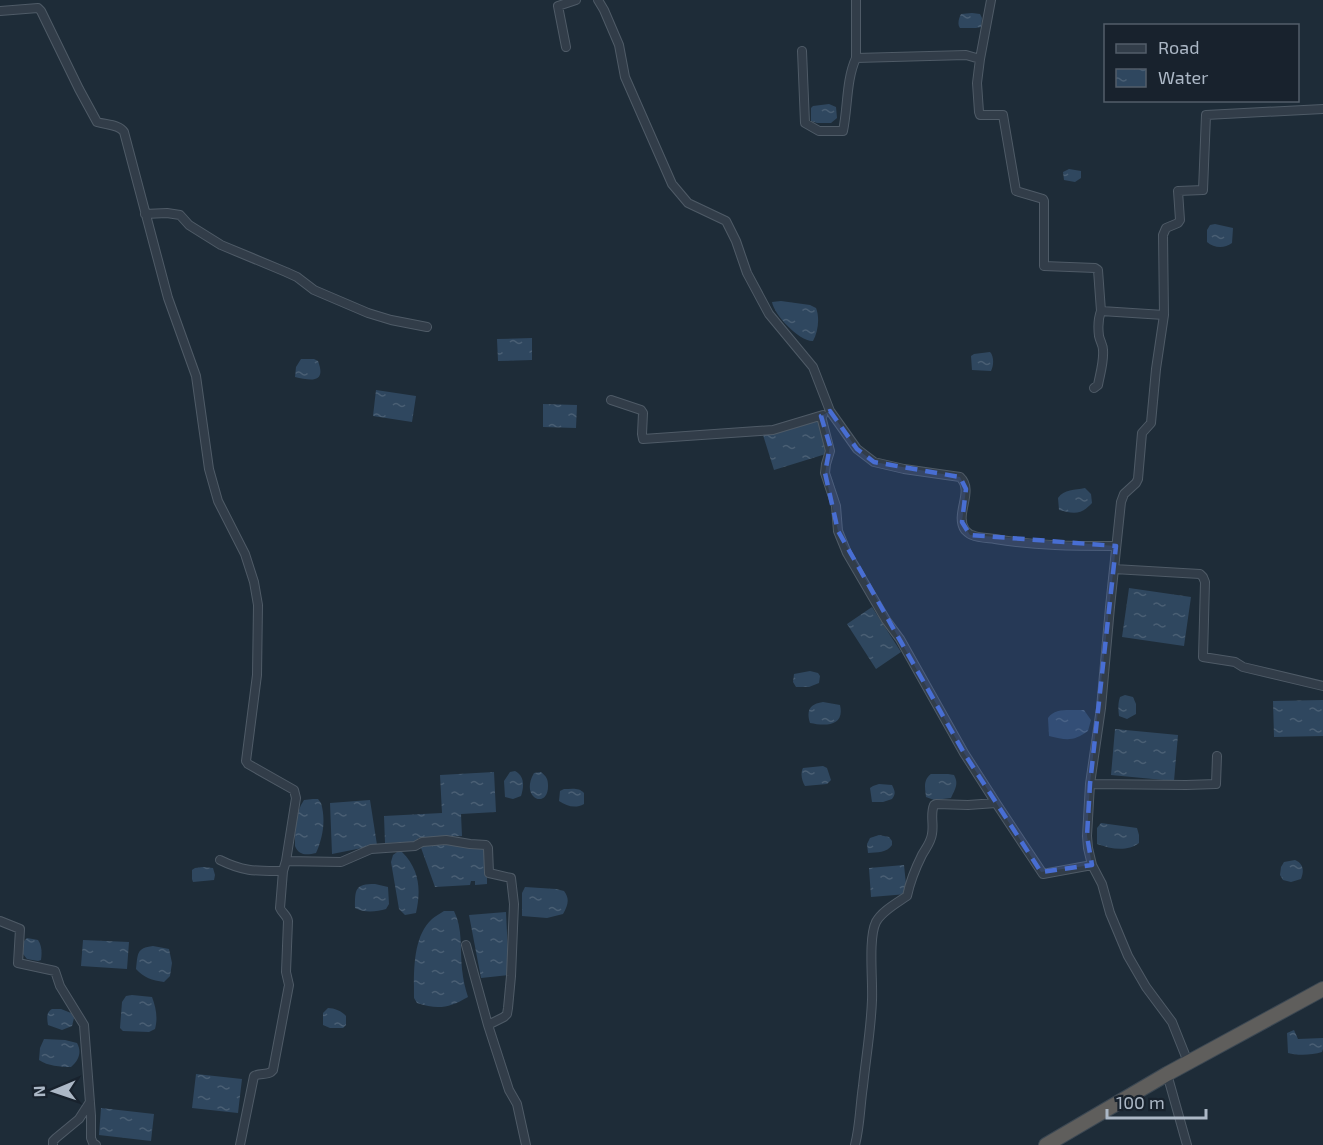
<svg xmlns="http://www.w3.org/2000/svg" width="1323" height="1145" font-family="'Exo 2',sans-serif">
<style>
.water{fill:url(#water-ripples)}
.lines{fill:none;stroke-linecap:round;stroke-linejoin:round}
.minor-casing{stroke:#4f5b67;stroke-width:10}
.trunk-casing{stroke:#3c4853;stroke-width:16}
.minor{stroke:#323d49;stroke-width:8}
.trunk{stroke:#5f5e5c;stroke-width:14}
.marked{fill:#486ed3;fill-opacity:0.2;stroke:#486ed3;stroke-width:4.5;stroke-dasharray:12 8;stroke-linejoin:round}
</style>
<defs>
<pattern id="water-ripples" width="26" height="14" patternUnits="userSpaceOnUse" patternTransform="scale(1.5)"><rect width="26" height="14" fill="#2f475f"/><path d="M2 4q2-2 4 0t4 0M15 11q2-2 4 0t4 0" fill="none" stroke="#4a5f74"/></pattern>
</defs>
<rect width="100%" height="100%" fill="#1e2c38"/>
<path class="water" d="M972,13L980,14L982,18L981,27L976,28H960C957,24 959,18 961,14Z
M829,104L836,107L837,118L831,123H817L811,121V108L813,106Z
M1069,169L1081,171V178L1075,182L1064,180L1063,172Z
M1215,224L1233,228L1232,243C1224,249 1214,248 1207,242V230L1210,225Z
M781,301L810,305L816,308C820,318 818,332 813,341C800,342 774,315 772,302Z
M532,338V360L498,361L497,339Z
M990,352C994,356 994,365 991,371L972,370L971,356L974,354Z
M301,359H314L318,361C327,385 309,380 295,377L296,367Z
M376,390L416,396L412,422L373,416Z
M543,404L577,405L576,428L543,427Z
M818,418L829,453L774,470L763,435Z
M1085,488L1091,494L1092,503C1081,515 1074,514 1059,510L1058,498C1064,489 1075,490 1085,488Z
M1129,588L1191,597L1184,646L1122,637Z
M872,607L901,652L876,669L847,624Z
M810,671L818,673L820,676L819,683L809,687H796L793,682L794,674Z
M1125,695L1133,697L1136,704V714L1127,719L1119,716C1118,709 1118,703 1120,697Z
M1323,700V736L1274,737L1273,701Z
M823,702L840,705C845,727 825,726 810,723C806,710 810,704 823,702Z
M1076,710H1084L1091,720L1088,731C1073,742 1066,740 1049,736L1048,718C1054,709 1065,710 1076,710Z
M1115,729L1178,735L1174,781L1111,775Z
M823,766L827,768L831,780L827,784L805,786C802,781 800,774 803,768Z
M515,771C525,776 524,787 521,796L513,799L505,797L504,781L510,772Z
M494,772L496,812L461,814L462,836L418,838V842L385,843L384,816L442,813L440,775Z
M541,772C546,776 548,779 548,785C549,810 519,799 534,773Z
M931,774H948L954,775C959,784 955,789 951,798L934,800L926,797C925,788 923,780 931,774Z
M879,784L892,785C895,791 896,794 892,799L883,802H872L870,788L873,786Z
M564,789C571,789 579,787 584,793V804C575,809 567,806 559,801L560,791Z
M313,799H318L321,803C326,820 323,837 316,853C307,855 299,856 295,846C295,831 295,813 304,800Z
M370,800L377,845L332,854L330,803Z
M1101,823L1137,828L1139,835V843C1127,852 1111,849 1097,844V828Z
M879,835L889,837L892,841V845C887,853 877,852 868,853L867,844L870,838Z
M445,842L487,848V884L475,885V881H471L470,885L435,887L420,845Z
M397,852H402C420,870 421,890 416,913L405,915L399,909L391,862L393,855Z
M1295,860C1304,864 1304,871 1301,879L1291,882L1283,880L1280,875L1281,867L1284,862Z
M904,865L907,894L871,897L869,868Z
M203,867L213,868L215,875L214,880L193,882L192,879V870L195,868Z
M375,884L388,887L389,904L386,909C376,912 364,913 355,908C355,889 355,884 375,884Z
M525,887L556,889L564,891C570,899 568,905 563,914L547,918L522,916V893Z
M444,911H454C463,929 460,949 462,969C463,979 465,988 468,997C449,1008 438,1010 417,1003L414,998C414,974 412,937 432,919C435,916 440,914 444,911Z
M506,912L509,975L481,978L469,915Z
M27,938L38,940C42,946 42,953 41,960L38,961L27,959L23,954L24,941Z
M83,940L129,942L127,969L81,966Z
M153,946L169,949L172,963L170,976L164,982C152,980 144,978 136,969C138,954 136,948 153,946Z
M132,995L152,997C156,1008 158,1018 155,1029L149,1032L123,1031L120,1028L122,1002L126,996Z
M328,1008C334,1008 342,1011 346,1016V1025L343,1028H330L323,1025V1013Z
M52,1009H61L71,1013L74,1018L72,1026L62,1030L48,1025C47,1019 46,1012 52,1009Z
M1294,1030L1298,1039L1323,1038V1049L1322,1052C1312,1055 1298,1056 1288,1053L1287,1033Z
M44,1039L65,1040L77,1043C82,1052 79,1060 71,1067C60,1067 48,1066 39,1060L40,1048Z
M196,1074L242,1079L238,1113L192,1108Z
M101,1108L154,1114L151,1141L99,1135Z"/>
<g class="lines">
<g class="minor-casing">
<path id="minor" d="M598,0L604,10L619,45L625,77L672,184L688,203L726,221L736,241L747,273L769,314L813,367L830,411L857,449L874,462L904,469L960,477C975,491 954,514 965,530C967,532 970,535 972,535C979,538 988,538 995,539C1035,546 1075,546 1116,546
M856,0V58L966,55L980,59
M991,0L980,59L977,83L979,112L980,115H1003L1016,191L1043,199L1044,201V266L1095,268L1098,270L1101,311L1164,315
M0,11L38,8L41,11L79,89L97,122C106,125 119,124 124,132L168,298L196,376L209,469L218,501L245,554L254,582L258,605L257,675L246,761L248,764L294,790L296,798L286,861
M566,47L558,6L576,0
M802,51L805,123L819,131H843C848,107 846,80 856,58
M145,214L167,213L180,215L189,225L221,245L286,272L297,277L314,290L368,313L391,320L427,327
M1094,388L1098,385C1100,374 1104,362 1103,350C1103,345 1100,341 1099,336C1098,328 1098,319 1101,311
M611,400L641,410L643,413L642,434L643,439L773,430L823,415
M821,416L830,451L826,464L825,473L836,506L838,531L847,553L886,620L900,639L964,753L996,803
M1114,569L1200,574L1203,577L1205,582L1203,657L1235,662L1243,667L1323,686
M1090,784L1186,785L1216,784L1217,756
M220,860C244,872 257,871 283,871L286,861L341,862L371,849L415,846L422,842L446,840L470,844L486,845L488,848L489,873L511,878L514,904L511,976L508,1008L507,1014L504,1017L488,1025
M0,921L20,929L18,963L55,971L60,986L84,1025L91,1116V1138L93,1143L96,1145
M466,945L488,1025L509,1090L517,1104L526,1145
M1188,1062L1172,1022L1146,987L1128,956L1110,913L1102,884L1092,865L1088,848L1087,836L1090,784L1101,708L1110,607L1121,502L1124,494L1136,483L1138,479L1142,433L1151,423L1156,369L1164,315L1163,235L1166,228L1178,223L1180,220L1178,191L1203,190L1206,115L1323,109
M1167,1074L1187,1145
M53,1145V1141L56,1138L79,1119L90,1102
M240,1145L254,1076C260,1073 266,1075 271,1072L273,1070L289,985L286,972L288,921C287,915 282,913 280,908L283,871
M855,1145C860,1126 860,1106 863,1086C866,1057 871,1029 872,1000C873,981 868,938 876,922C882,911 897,903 907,896C910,882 915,869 922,855C926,848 931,842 932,834C934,824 930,814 934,805L936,804L968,805L996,803L1043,874L1092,865"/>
</g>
<g class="trunk-casing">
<path id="trunk" d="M1046,1145L1167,1074L1323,989"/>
</g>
<use href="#minor" class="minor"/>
<use href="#trunk" class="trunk"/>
</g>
<path class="marked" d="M830,411L857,449L874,462L960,477L966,489L962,522L970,535L1116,546L1090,784L1087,836L1092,865L1041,872L964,753L838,531L825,473L830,446L821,416Z"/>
<rect x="1104" y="24" width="195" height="78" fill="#18222d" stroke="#535e6a" stroke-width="1.5"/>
<rect x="1116" y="44" width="30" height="9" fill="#323d49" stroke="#535e6a" stroke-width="1.5"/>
<text x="1158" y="54" font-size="18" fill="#acb8c6">Road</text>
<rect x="1116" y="69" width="30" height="18" fill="url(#water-ripples)" stroke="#535e6a" stroke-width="1.5"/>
<text x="1158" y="84" font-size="18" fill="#acb8c6">Water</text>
<g transform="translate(54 1091) rotate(268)" stroke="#18222d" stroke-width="4.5" paint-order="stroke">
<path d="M0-4.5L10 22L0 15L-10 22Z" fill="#acb8c6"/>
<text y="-9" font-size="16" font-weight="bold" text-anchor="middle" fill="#acb8c6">N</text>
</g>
<path d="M1107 1109v9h99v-9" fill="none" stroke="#acb8c6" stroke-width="3"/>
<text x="1116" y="1109" font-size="18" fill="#acb8c6" stroke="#18222d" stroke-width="4.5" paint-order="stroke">100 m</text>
</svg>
